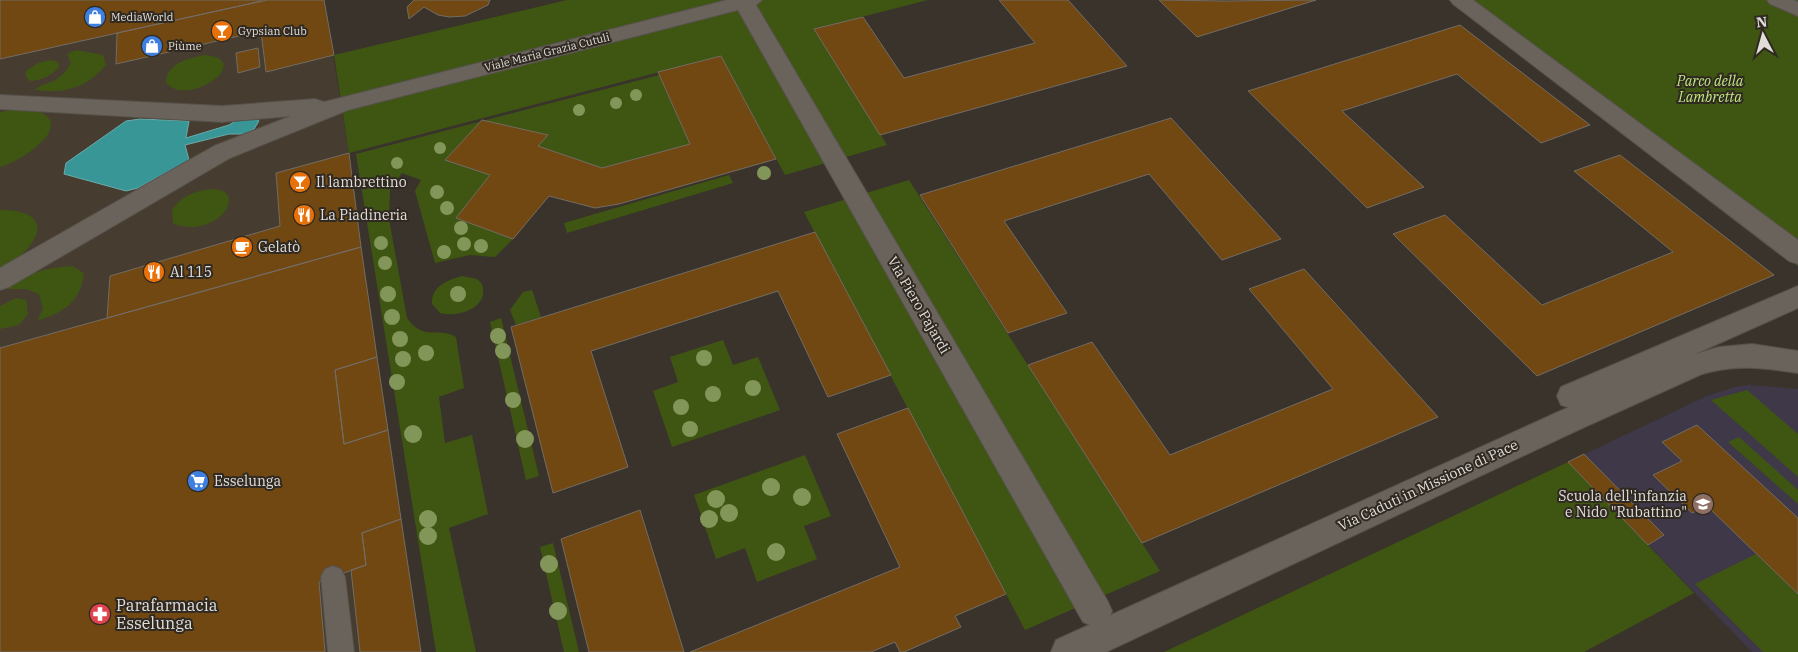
<svg xmlns="http://www.w3.org/2000/svg" width="1798" height="652" font-family="'IBM Plex Serif',serif">
<style>
.built{fill:#463c30}
.education{fill:#3e3849}
.green{fill:#3f5613}
.water{fill:#389697;stroke:#6babaa}
.building{fill:#714811;stroke:#736c64}
.lines{fill:none;stroke-linecap:round;stroke-linejoin:round}
.service-casing{stroke:#56514b;stroke-width:2}
.pedestrian-casing{stroke:#56514b;stroke-width:2}
.minor-casing{stroke:#56514b;stroke-width:2}
.service{fill:#69635b;fill-rule:evenodd}
.pedestrian{fill:#69635b;fill-rule:evenodd}
.minor{fill:#69635b;fill-rule:evenodd}
.tree{fill:#83965a}
.labels{text-anchor:middle;dominant-baseline:central;stroke-width:4;stroke-linejoin:round;paint-order:stroke}
.far-poi-label{font-size:11px;fill:#e1ddd8;stroke:#2f2922;text-anchor:start}
.far-street-label{font-size:11px;fill:#e1ddd8;stroke:#2f2922}
.park-label{font-size:14px;font-style:italic;fill:#bfe77f;stroke:#2f2922}
.poi-label{font-size:14px;fill:#e1ddd8;stroke:#2f2922;text-anchor:start}
.street-label{font-size:14px;fill:#e1ddd8;stroke:#2f2922}
.near-poi-label{font-size:16px;fill:#e1ddd8;stroke:#2f2922;text-anchor:start}
</style>
<rect width="100%" height="100%" fill="#39332c"/>
<path class="built" d="M0,0H324L349,153L361,247L421,652H0Z"/>
<path class="education" d="M1749,385L1798,389V652H1752L1568,462L1707,396L1735,387Z"/>
<path class="green" d="M567,0H928L814,29L887,145L785,175L721,56L349,153L334,55Z
M1448,0H1798V266Z
M76,50L103,55L106,65C87,88 64,94 35,90C41,84 47,84 54,81C61,77 67,70 71,63L67,54Z
M205,55C257,60 186,110 166,82C167,63 189,58 205,55Z
M51,60L58,62L59,67C51,76 43,80 30,81L26,77V71L38,63Z
M659,75L690,144L602,168L538,146L547,135L482,120L445,160L490,175L456,218L513,239L495,257L470,255L435,263L415,191L421,180L402,173L390,189L389,219L407,318C424,342 437,326 456,337L464,388L439,397L445,443L472,435L488,514L449,528L476,652H436L356,154Z
M23,108C85,116 29,159 0,167V112Z
M729,175L733,183L567,233L564,223Z
M909,180L1160,571L1025,630L804,212Z
M216,189L225,192L229,197C231,222 191,234 173,223L172,210C182,195 198,189 216,189Z
M0,210C19,209 49,216 33,241C26,254 12,262 0,270Z
M72,266L84,273C80,303 64,312 37,321L43,309L39,294L26,289H7C25,272 47,268 72,266Z
M462,276L477,279L482,284C490,308 458,318 440,313L432,304C431,286 448,280 462,276Z
M532,290L541,317L516,325L510,310L523,292Z
M16,298L26,300L28,314L19,325L0,329V306Z
M501,318L539,476L526,480L490,322Z
M723,340L733,365L758,357L780,410L672,447L653,391L678,382L670,357Z
M1747,390L1798,434V477L1711,400Z
M1739,437L1798,490V504L1728,442Z
M805,455L831,516L804,526L817,559L757,582L745,548L716,559L694,495Z
M1568,462L1694,593L1584,652H1164Z
M553,543L579,652H564L540,547Z
M1756,554L1798,594V652H1763L1695,584Z"/>
<path class="water" d="M253,117L259,121L254,129L244,134H229L185,145L189,160L138,188L126,191L64,174L66,163L126,121L140,119L189,121L186,138L229,125L240,118Z"/>
<path class="building" d="M0,0H262V1L0,59Z
M267,0H324L334,55L266,72L261,31L116,64L117,33Z
M414,0H490L488,5L465,16L449,17L438,15L424,7L409,19L407,7Z
M999,0H1068L1127,66L880,135L814,29L863,17L904,78L1035,43Z
M1159,0L1225,1L1316,0L1197,37Z
M1460,25L1590,125L1541,143L1457,74L1342,111L1424,187L1367,208L1248,91Z
M258,48L260,67L238,73L236,53Z
M721,56L776,159L619,204L595,208L549,196L513,239L456,218L490,175L445,160L482,120L548,135L538,146L602,168L690,144L658,72Z
M1171,118L1281,239L1222,260L1149,174L1004,221L1067,313L1008,333L920,195Z
M349,153L361,247L107,318L110,276L280,226L276,173Z
M1620,155L1774,275L1537,376L1393,234L1445,215L1542,305L1673,252L1574,171Z
M815,232L891,375L828,397L778,291L591,351L628,467L553,493L511,327Z
M361,247L377,357L335,370L344,444L388,430L401,519L362,533L366,565L319,582L325,652H0V348Z
M1304,269L1438,417L1142,543L1028,365L1092,342L1170,455L1333,389L1249,289Z
M377,357L388,430L344,444L335,370Z
M908,408L1006,594L955,616L961,627L904,652H900L895,642L871,652H690L900,567L837,434Z
M1697,425L1798,518V594L1707,506L1692,513L1653,475L1682,461L1662,442Z
M1584,454L1664,535L1648,545L1568,462Z
M640,510L684,652H589L561,539Z
M401,519L421,652H360L351,570L366,565L362,533Z"/>
<g class="lines">
<g class="service-casing">
<path id="service" d="M333,566L341,569L345,577L354,652H328L321,577L325,569Z"/>
</g>
<g class="pedestrian-casing">
<path id="pedestrian" d="M727,0H762L756,5L1107,600L1112,611L1107,622L1095,627L1083,622L738,10L348,110L230,158L9,287L0,290V268L214,146L291,116L222,122L0,109V95L222,106L315,99L324,102Z
M1450,0H1473L1798,240V264L1789,261L1453,4Z
M1767,0H1793L1798,2V16L1770,4Z
M1798,286V308L1581,405L1571,408L1561,405L1557,396L1561,387Z"/>
</g>
<g class="minor-casing">
<path id="minor" d="M1752,344L1798,351V373C1762,368 1738,364 1702,374L1578,430L1106,652H1051L1056,640L1558,412L1685,357L1719,347Z"/>
</g>
<use href="#service" class="service"/>
<use href="#pedestrian" class="pedestrian"/>
<use href="#minor" class="minor"/>
</g>
<g class="tree">
<circle cx="636" cy="95" r="6"/>
<circle cx="616" cy="103" r="6"/>
<circle cx="579" cy="110" r="6"/>
<circle cx="440" cy="148" r="6"/>
<circle cx="397" cy="163" r="6"/>
<circle cx="764" cy="173" r="7"/>
<circle cx="437" cy="192" r="7"/>
<circle cx="447" cy="208" r="7"/>
<circle cx="461" cy="228" r="7"/>
<circle cx="381" cy="243" r="7"/>
<circle cx="464" cy="244" r="7"/>
<circle cx="481" cy="246" r="7"/>
<circle cx="444" cy="252" r="7"/>
<circle cx="385" cy="263" r="7"/>
<circle cx="388" cy="294" r="8"/>
<circle cx="458" cy="294" r="8"/>
<circle cx="392" cy="317" r="8"/>
<circle cx="498" cy="336" r="8"/>
<circle cx="400" cy="339" r="8"/>
<circle cx="503" cy="351" r="8"/>
<circle cx="426" cy="353" r="8"/>
<circle cx="704" cy="358" r="8"/>
<circle cx="403" cy="359" r="8"/>
<circle cx="397" cy="382" r="8"/>
<circle cx="753" cy="388" r="8"/>
<circle cx="713" cy="394" r="8"/>
<circle cx="513" cy="400" r="8"/>
<circle cx="681" cy="407" r="8"/>
<circle cx="690" cy="429" r="8"/>
<circle cx="413" cy="434" r="9"/>
<circle cx="525" cy="439" r="9"/>
<circle cx="771" cy="487" r="9"/>
<circle cx="802" cy="497" r="9"/>
<circle cx="716" cy="499" r="9"/>
<circle cx="729" cy="513" r="9"/>
<circle cx="428" cy="519" r="9"/>
<circle cx="709" cy="519" r="9"/>
<circle cx="428" cy="536" r="9"/>
<circle cx="776" cy="552" r="9"/>
<circle cx="549" cy="564" r="9"/>
<circle cx="558" cy="611" r="9"/>
</g>
<defs>
<g id="shop-disc" transform="scale(1.125)"><circle r="9.5" fill="#3f7fe0" stroke="#2f2922"/><path d="M-5-2.5h2.3a2.7 3.5 0 0 1 5.4 0H5L5.5 6h-11ZM-1.5-2.5h3a1.5 2.3 0 0 0-3 0Z" fill="#fff"/></g>
<g id="bar-disc" transform="scale(1.125)"><circle r="9.5" fill="#e8710a" stroke="#2f2922"/><path d="M-6-5H6L.8 .8V4.5H3.5V6h-7V4.5H-.8V.8Z" fill="#fff"/></g>
<g id="restaurant-disc" transform="scale(1.125)"><circle r="9.5" fill="#e8710a" stroke="#2f2922"/><path d="M-5-6h1v4h1v-4h1v4h1v-4h1v5L-1.5 .5V6h-2V.5L-5-1ZM5-6V6H3V1.5H1.5Q1.5-4 5-6Z" fill="#fff"/></g>
<g id="cafe-disc" transform="scale(1.125)"><circle r="9.5" fill="#e8710a" stroke="#2f2922"/><path d="M-5.5-4.5H6V0H3Q3 3.5 0 3.5H-2.5Q-5.5 3.5-5.5 0ZM3-3.2v2h1.7v-2ZM-6 4.5H4V6H-6Z" fill="#fff"/></g>
<g id="supermarket-disc" transform="scale(1.125)"><circle r="9.5" fill="#3f7fe0" stroke="#2f2922"/><path d="M-6-5.5h2.5l.6 2H6L4.5 2H-2.5L-4.4-4H-6ZM-1.5 3.2a1.3 1.3 0 1 0 .1 0ZM3 3.2a1.3 1.3 0 1 0 .1 0Z" fill="#fff"/></g>
<g id="school-disc" transform="scale(1.125)"><circle r="9.5" fill="#8d6e63" stroke="#2f2922"/><path d="M0-5L7-2L0 1L-7-2ZM-4 1L0 2.5L4 1V4Q0 6-4 4Z" fill="#fff"/></g>
<g id="pharmacy-disc" transform="scale(1.125)"><circle r="9.5" fill="#e0444e" stroke="#2f2922"/><path d="M-2-6h4v4h4v4h-4v4h-4v-4h-4v-4h4Z" fill="#fff"/></g>
</defs>
<g fill-rule="evenodd">
<use href="#shop-disc" x="95" y="17"/>
<use href="#bar-disc" x="222" y="31"/>
<use href="#shop-disc" x="152" y="46"/>
<use href="#bar-disc" x="300" y="182"/>
<use href="#restaurant-disc" x="304" y="215"/>
<use href="#cafe-disc" x="242" y="247"/>
<use href="#restaurant-disc" x="154" y="272"/>
<use href="#supermarket-disc" x="198" y="481"/>
<use href="#school-disc" x="1703" y="504"/>
<use href="#pharmacy-disc" x="100" y="614"/>
</g>
<g class="labels">
<g class="far-poi-label">
<text x="111" y="17">MediaWorld</text>
<text x="238" y="31">Gypsian Club</text>
<text x="168" y="46">Piùme</text>
</g>
<g class="far-street-label">
<text transform="translate(547 52) rotate(-14)">Viale Maria Grazia Cutuli</text>
</g>
<g class="park-label">
<text x="1710" y="81">Parco della<tspan x="1710" dy="16">Lambretta</tspan></text>
</g>
<g class="poi-label">
<text x="316" y="182">Il lambrettino</text>
<text x="320" y="215">La Piadineria</text>
<text x="258" y="247">Gelatò</text>
<text x="170" y="272">Al 115</text>
<text x="214" y="481">Esselunga</text>
<text x="1687" y="496" text-anchor="end">Scuola dell'infanzia<tspan x="1687" dy="16">e Nido "Rubattino"</tspan></text>
</g>
<g class="street-label">
<text transform="translate(919 305) rotate(60)">Via Piero Pajardi</text>
<text transform="translate(1428 485) rotate(-25)">Via Caduti in Missione di Pace</text>
</g>
<g class="near-poi-label">
<text x="116" y="605">Parafarmacia<tspan x="116" dy="18">Esselunga</tspan></text>
</g>
</g>
<g transform="translate(1763 35) rotate(354)" stroke="#2f2922" stroke-width="4" paint-order="stroke">
<path d="M0-4L9 19L0 12L-9 19Z" fill="#e1ddd8"/>
<text y="-8" font-size="14" font-weight="bold" text-anchor="middle" fill="#e1ddd8">N</text>
</g>
</svg>
